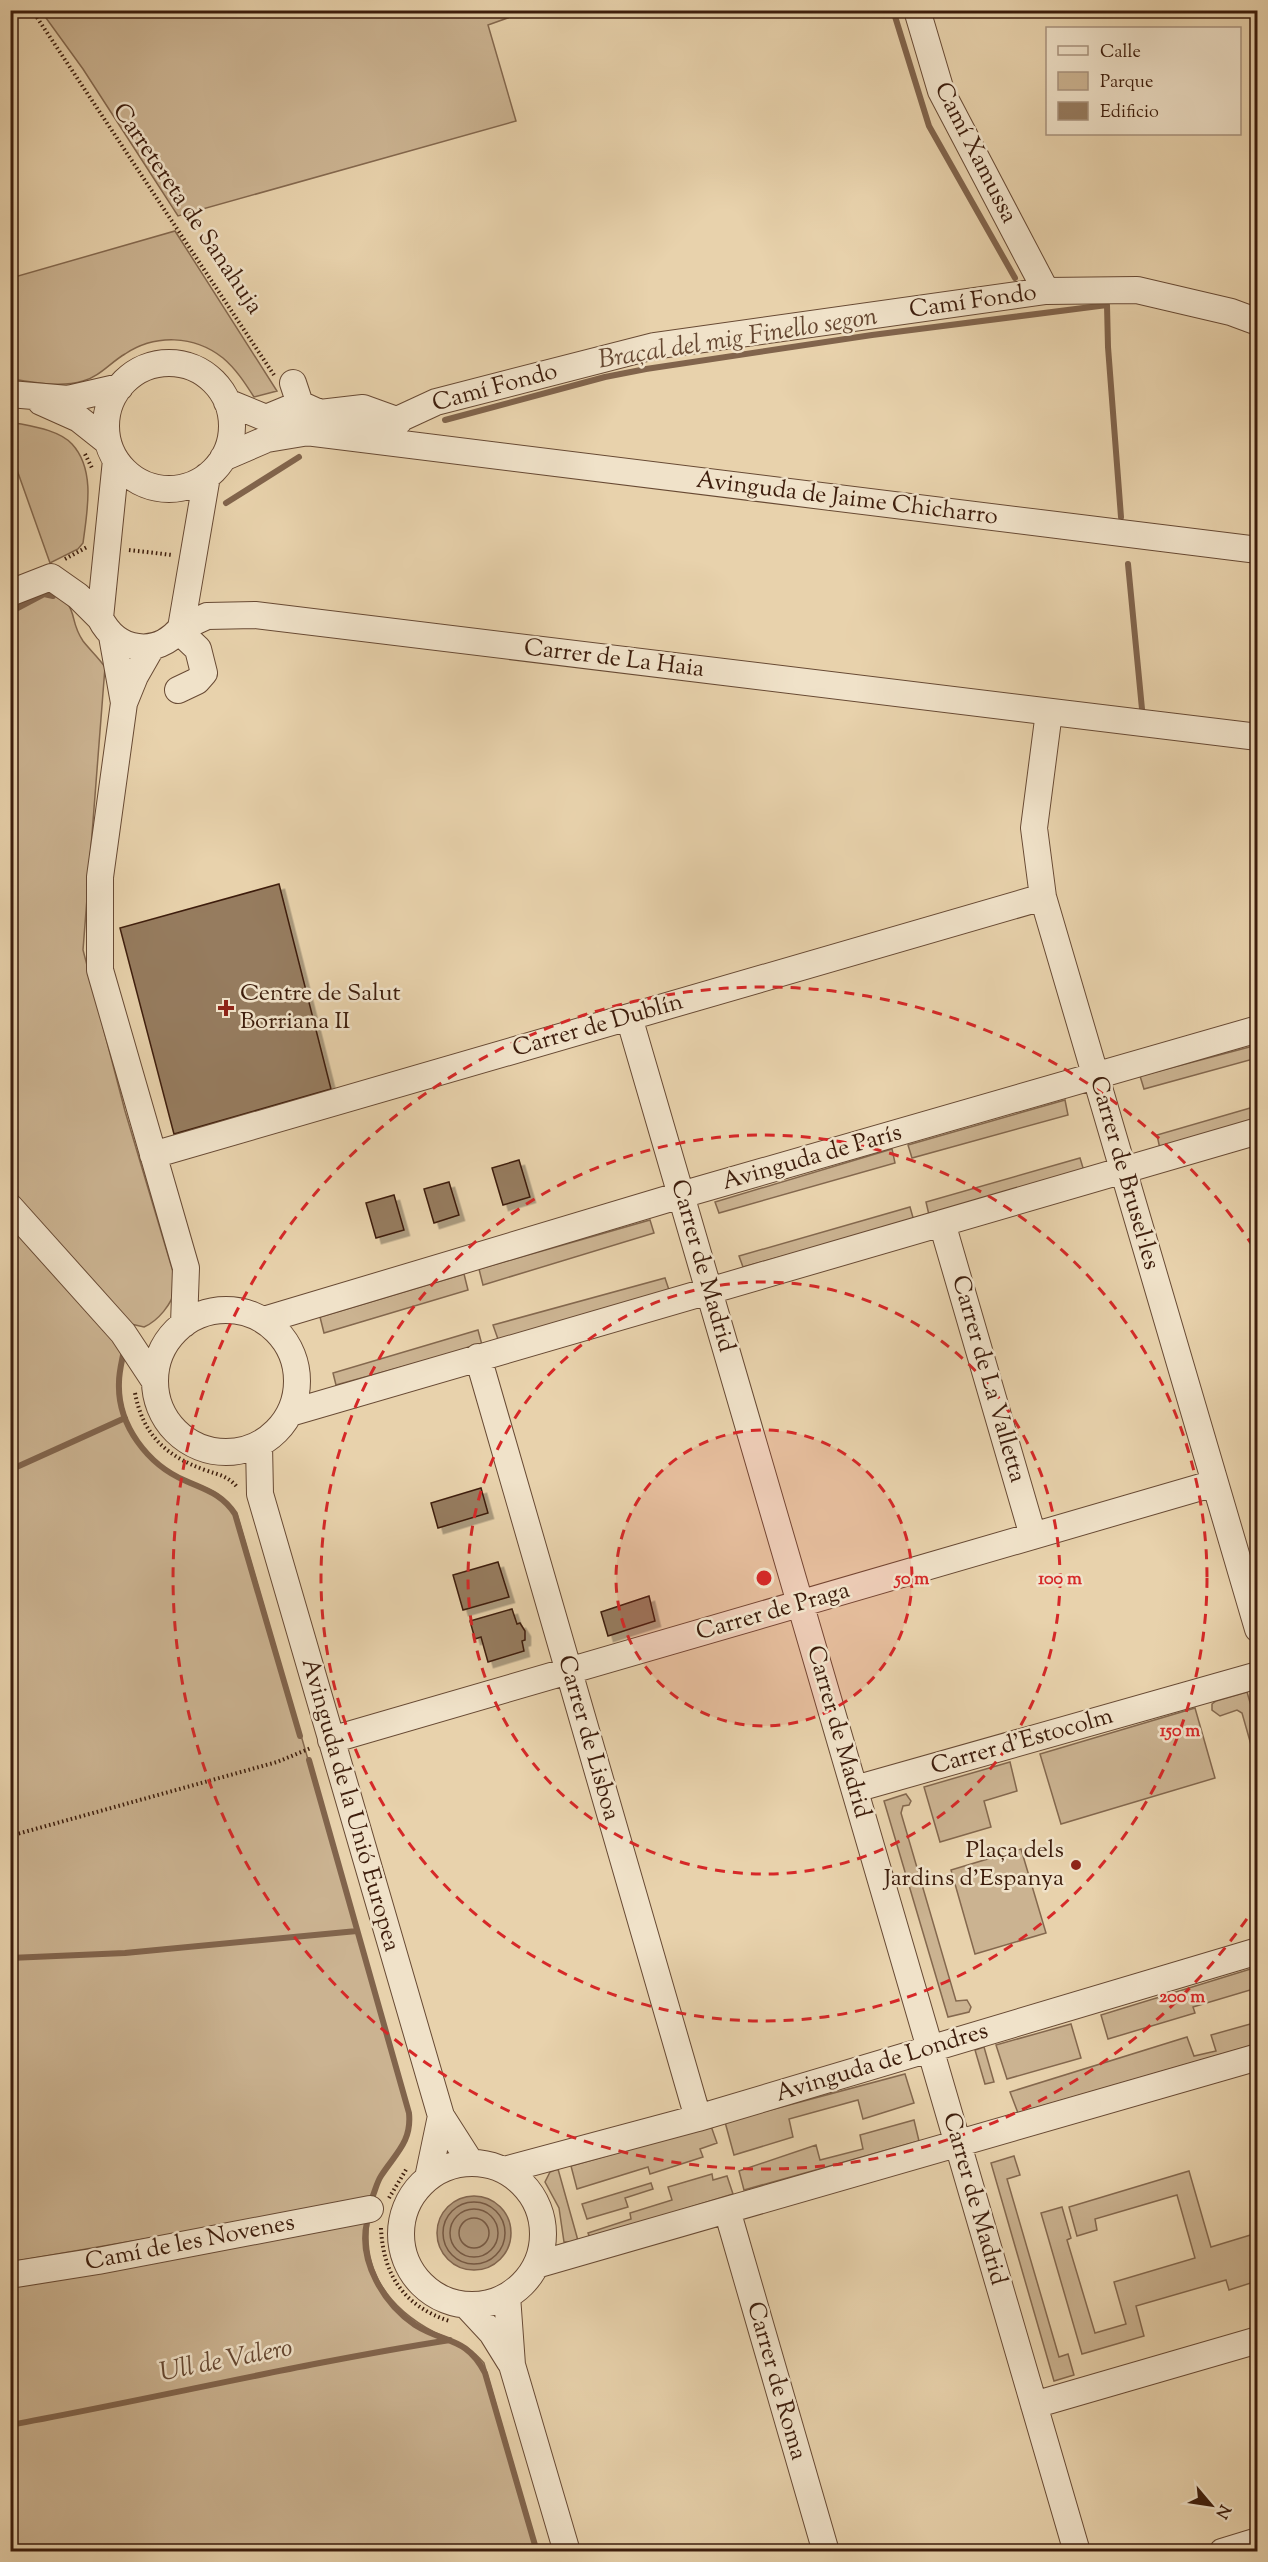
<svg xmlns="http://www.w3.org/2000/svg" width="1268" height="2562" font-family="'Sorts Mill Goudy',serif">
<style>
.green{fill:#cbb391;stroke:#84684e;stroke-width:1.5}
.water{fill:#ae9476;stroke:#81644c;stroke-width:1.5}
.lines{fill:none;stroke-linecap:round;stroke-linejoin:round}
.shore{stroke:#765841;stroke-width:1.5}
.stream{stroke:#81644c;stroke-width:6}
.building{fill:#967b5f;stroke:#3d1d0c;stroke-width:1.5;filter:url(#shadow)}
.minor-casing{stroke:#684a34;stroke-width:28}
.path{stroke:#3d1d0c;stroke-width:4;stroke-dasharray:1.5 3;stroke-linecap:butt}
.minor{stroke:#f0e2c9;stroke-width:26}
.ring{fill:none;stroke:#d62828;stroke-width:3;stroke-dasharray:10 8}
.poi-dot{fill:#8f2418;stroke:#f0e2c9;stroke-width:2}
.labels{text-anchor:middle;dominant-baseline:central;stroke-width:5;stroke-linejoin:round;paint-order:stroke}
.street-label{font-size:24px;fill:#3d1d0c;stroke:#f0e2c9}
.poi-label{font-size:24px;fill:#3d1d0c;stroke:#f0e2c9;text-anchor:start}
.water-label{font-size:26px;font-style:italic;fill:#654731;stroke:#f0e2c9}
.centre{fill:#d62828;stroke:#f0e2c9;stroke-width:3}
.ring-label{font-size:18px;text-anchor:middle;font-weight:bold;fill:#d62828;stroke:#f0e2c9;stroke-width:5;stroke-linejoin:round;paint-order:stroke}
</style>
<defs>
<filter id="shadow"><feDropShadow dx="5.5" dy="5.5" stdDeviation="0" flood-color="#0004"/></filter>
</defs>
<rect width="100%" height="100%" fill="#e8d2ac"/>
<filter id="stains"><feTurbulence type="fractalNoise" baseFrequency=".00333" numOctaves="4"/><feColorMatrix values="0 0 0 0 .2 0 0 0 0 .09 0 0 0 0 .02 0 0 0 .5 -.17"/></filter>
<radialGradient id="worn" r=".72"><stop offset=".6" stop-color="#630" stop-opacity="0"/><stop offset="1" stop-color="#630" stop-opacity=".3"/></radialGradient>
<path class="green" d="M41,11H527L488,25L516,121L178,216L83,69Z
M175,231L277,391L254,397C245,383 236,369 223,358C194,335 155,334 125,354C111,362 99,377 83,381C59,388 35,382 11,379V278Z
M11,422C29,426 58,429 72,444C96,470 87,512 83,543L78,549L50,563L11,453Z
M45,589C83,606 66,616 83,641C90,650 98,657 105,667L83,950L125,1111L171,1265C173,1272 177,1283 175,1289C172,1304 158,1321 144,1327L131,1324L11,1200L10,608Z
M1257,1045V1058L1144,1089L1140,1076Z
M1065,1100L1068,1115L912,1158L908,1145Z
M1257,1106V1121L1160,1149L1157,1135Z
M892,1149L895,1163L719,1213L715,1202Z
M1080,1158L1084,1171L929,1215L926,1202Z
M910,1207L914,1221L743,1267L739,1256Z
M10,1217L125,1349C123,1361 120,1374 120,1385C121,1422 144,1459 176,1475C202,1488 220,1488 237,1514L410,2112C412,2140 398,2154 383,2175C378,2183 375,2192 370,2200L11,2262Z
M650,1220L654,1233L483,1285L479,1269Z
M464,1274L468,1290L324,1333L320,1317Z
M665,1278L669,1290L499,1342L493,1325Z
M478,1330L482,1345L336,1385L333,1373Z
M1247,1692L1257,1726V1766L1242,1713L1237,1710L1220,1716L1212,1710V1704L1216,1701Z
M1195,1708L1215,1778L1061,1824L1040,1754Z
M1010,1762L1017,1791L984,1801L991,1827L940,1842L924,1787Z
M906,1794L911,1801L909,1805L903,1806L901,1813L956,2001L967,2000L971,2007L969,2012L948,2017L884,1801Z
M1021,1849L1046,1933L975,1954L951,1870Z
M1257,1967V1988L1193,2007L1195,2013L1108,2039L1101,2015Z
M1257,2008V2044L1018,2113L1010,2092L1187,2037L1194,2056L1216,2051L1211,2035L1254,2023L1251,2010Z
M1071,2024L1081,2058L1007,2079L996,2045Z
M984,2047L994,2082L985,2084L975,2050Z
M905,2074L914,2103L863,2119L858,2100L789,2119L793,2137L734,2155L725,2122Z
M914,2120L919,2141L744,2190L739,2171L816,2145L820,2160L863,2149L860,2135Z
M711,2126L717,2143L700,2149L703,2157L650,2174L648,2167L577,2189L571,2166Z
M1014,2156L1020,2175L1007,2179L1059,2357L1068,2354L1074,2375L1054,2381L991,2163Z
M558,2169L577,2237L578,2242H564L559,2208L545,2182L550,2172Z
M1189,2171L1211,2247L1257,2233V2281L1229,2290L1226,2280L1136,2306L1144,2336L1082,2354L1041,2213L1062,2207L1071,2238L1067,2240L1095,2333L1126,2324L1114,2282L1195,2258L1177,2195L1095,2219L1097,2230L1077,2236L1069,2207Z
M712,2174L713,2180L727,2176L733,2194L590,2238L588,2233L631,2219L630,2213L672,2200L668,2187Z
M651,2183L653,2189L625,2198L628,2207L587,2219L582,2204Z
M369,2221C362,2272 390,2309 434,2332C456,2343 467,2343 484,2363L538,2551H11L10,2283Z"/>
<path class="water" d="M437 2233a37 37 0 1 1 74 0a37 37 0 1 1-74 0Z"/>
<g class="lines">
<path class="shore" d="M443 2233a31 31 0 1 1 62 0a31 31 0 1 1-62 0Z
M450 2233a24 24 0 1 1 48 0a24 24 0 1 1-48 0Z
M459 2233a15 15 0 1 1 30 0a15 15 0 1 1-30 0Z"/>
<path class="stream" d="M893,10L929,126L1015,278
M445,420L605,377L646,369L872,335L1107,305L1108,347L1121,517
M226,503L299,457
M1128,564L1142,709
M10,612L44,594L53,596
M124,1350C122,1361 119,1372 119,1382C117,1425 148,1465 186,1481C206,1490 222,1494 235,1514L300,1736
M10,1470L125,1418
M309,1760L409,2113C412,2142 395,2154 381,2176C377,2182 375,2191 372,2198
M10,1958L125,1953L357,1931
M367,2222C358,2261 384,2304 415,2325C445,2344 466,2336 485,2373L537,2552
M10,2425C157,2398 303,2363 450,2340"/>
</g>
<path class="building" d="M279,884L331,1089L174,1134L120,928Z
M519,1160L530,1197L503,1205L492,1168Z
M449,1182L459,1215L434,1223L424,1189Z
M394,1195L404,1230L376,1238L366,1203Z
M481,1488L488,1513L438,1528L431,1503Z
M498,1562L509,1597L463,1610L453,1575Z
M649,1596L655,1621L608,1636L601,1612Z
M512,1609L517,1624L520,1623L525,1631V1640L522,1641L524,1651L488,1662L481,1637L475,1639L470,1621Z"/>
<g class="lines">
<g class="minor-casing">
<path id="minor" d="M917,10L941,91L1046,291
M106 426a63 63 0 1 1 126 0a63 63 0 1 1-126 0Z
M293,383L300,404
M10,394L68,399L120,387
M41,402L79,419L108,442
M227,402L266,418L306,432L1258,550
M266,418L300,404L320,413L363,408L399,421
M352,432L397,420L436,402L654,346L1046,291L1137,290L1231,312L1258,322
M223,458L267,439L303,433
M116,460L100,618C117,652 156,658 181,628L207,476
M10,593L51,577L78,596L100,618
M181,628L207,616L255,615L1258,737
M112,636L124,703
M151,648L135,676L124,703L100,877V970L186,1268L184,1324
M178,690L197,681L204,673L198,649L179,631
M1049,712L1034,828L1043,897L1258,1629
M629,1017L1077,2552
M153,1155L1043,897
M10,1207L123,1333L154,1380
M942,1223L1033,1536
M155 1381a71 71 0 1 1 142 0a71 71 0 1 1-142 0Z
M264,1320L681,1195L1258,1029
M478,1357L698,2118
M290,1413L1258,1131
M259,1445L260,1494L441,2116L471,2163
M331,1740L1215,1483
M855,1789L1258,1675
M401 2234a71 71 0 1 1 142 0a71 71 0 1 1-142 0Z
M504,2170L698,2118L1258,1951
M428,2178L441,2116
M727,2210L826,2552
M536,2265L1258,2057
M10,2275L98,2261L370,2209
M507,2296L512,2365L567,2552
M466,2305L492,2333L510,2362
M1034,2405L1258,2340
M1222,2552L1258,2541"/>
</g>
<path class="path" d="M32,10L274,375
M85,454L92,468
M129,550L172,555
M65,559L87,547
M135,1393C143,1435 166,1456 205,1470C219,1475 228,1476 237,1487
M10,1836L277,1762L311,1748
M389,2198L407,2168
M381,2228C383,2275 404,2306 449,2321"/>
<use href="#minor" class="minor"/>
</g>
<circle cx="764" cy="1578" r="148" fill="#d62828" fill-opacity=".12"/>
<g class="ring">
<circle cx="764" cy="1578" r="148"/>
<circle cx="764" cy="1578" r="296"/>
<circle cx="764" cy="1578" r="443"/>
<path d="M1257 1904A591 591 0 1 1 1257 1252"/>
</g>
<g class="poi-dot">
<path d="M223 999h6v6h6v6h-6v6h-6v-6h-6v-6h6z"/>
<circle cx="1076" cy="1865" r="6"/>
</g>
<g class="labels">
<g class="street-label">
<text transform="translate(975 153) rotate(63)">Camí Xamussa</text>
<text transform="translate(187 209) rotate(56)">Carretereta de Sanahuja</text>
<text transform="translate(973 302) rotate(-8)">Camí Fondo</text>
<text transform="translate(495 388) rotate(-15)">Camí Fondo</text>
<text transform="translate(847 499) rotate(7)">Avinguda de Jaime Chicharro</text>
<text transform="translate(614 659) rotate(7)">Carrer de La Haia</text>
<text transform="translate(598 1026) rotate(-16)">Carrer de Dublín</text>
<text transform="translate(812 1158) rotate(-16)">Avinguda de París</text>
<text transform="translate(1124 1173) rotate(74)">Carrer de Brusel·les</text>
<text transform="translate(702 1266) rotate(74)">Carrer de Madrid</text>
<text transform="translate(988 1379) rotate(74)">Carrer de La Valletta</text>
<text transform="translate(773 1612) rotate(-16)">Carrer de Praga</text>
<text transform="translate(838 1732) rotate(74)">Carrer de Madrid</text>
<text transform="translate(588 1738) rotate(74)">Carrer de Lisboa</text>
<text transform="translate(1022 1742) rotate(-16)">Carrer d'Estocolm</text>
<text transform="translate(350 1805) rotate(74)">Avinguda de la Unió Europea</text>
<text transform="translate(882 2063) rotate(-17)">Avinguda de Londres</text>
<text transform="translate(974 2199) rotate(74)">Carrer de Madrid</text>
<text transform="translate(190 2243) rotate(-11)">Camí de les Novenes</text>
<text transform="translate(776 2381) rotate(74)">Carrer de Roma</text>
</g>
<g class="poi-label">
<text x="240" y="994">Centre de Salut<tspan x="240" dy="28">Borriana II</tspan></text>
<text x="1064" y="1851" text-anchor="end">Plaça dels<tspan x="1064" dy="28">Jardins d'Espanya</tspan></text>
</g>
<g class="water-label">
<text transform="translate(738 339) rotate(-9)">Braçal del mig Finello segon</text>
<text transform="translate(226 2361) rotate(-11)">Ull de Valero</text>
</g>
</g>
<circle cx="764" cy="1578" r="9" class="centre"/>
<g class="ring-label">
<text x="912" y="1584">50 m</text>
<text x="1060" y="1584">100 m</text>
<text x="1180" y="1736">150 m</text>
<text x="1182" y="2002">200 m</text>
</g>
<rect width="1268" height="2562" fill="none" stroke="#e8d2ac" stroke-width="36"/>
<rect x="12" y="12" width="1244" height="2538" fill="none" stroke="#3d1d0c" stroke-width="3"/>
<rect x="18" y="18" width="1232" height="2526" fill="none" stroke="#3d1d0c" stroke-width="1.5"/>
<rect x="1046" y="27" width="195" height="108" fill="#f0e2c9" stroke="#a8937d" stroke-width="1.5"/>
<rect x="1058" y="46" width="30" height="9" fill="#f0e2c9" stroke="#a8937d" stroke-width="1.5"/>
<text x="1100" y="57" font-size="18" fill="#3d1d0c">Calle</text>
<rect x="1058" y="72" width="30" height="18" fill="#cbb391" stroke="#a8937d" stroke-width="1.5"/>
<text x="1100" y="87" font-size="18" fill="#3d1d0c">Parque</text>
<rect x="1058" y="102" width="30" height="18" fill="#967b5f" stroke="#a8937d" stroke-width="1.5"/>
<text x="1100" y="117" font-size="18" fill="#3d1d0c">Edificio</text>
<g transform="translate(1211 2505) rotate(119)" stroke="#f0e2c9" stroke-width="4.5" paint-order="stroke">
<path d="M0-4.5L10 22L0 15L-10 22Z" fill="#3d1d0c"/>
<text y="-9" font-size="16" font-weight="bold" text-anchor="middle" fill="#3d1d0c">N</text>
</g>
<rect width="100%" height="100%" filter="url(#stains)"/>
<rect width="100%" height="100%" fill="url(#worn)"/>
</svg>
